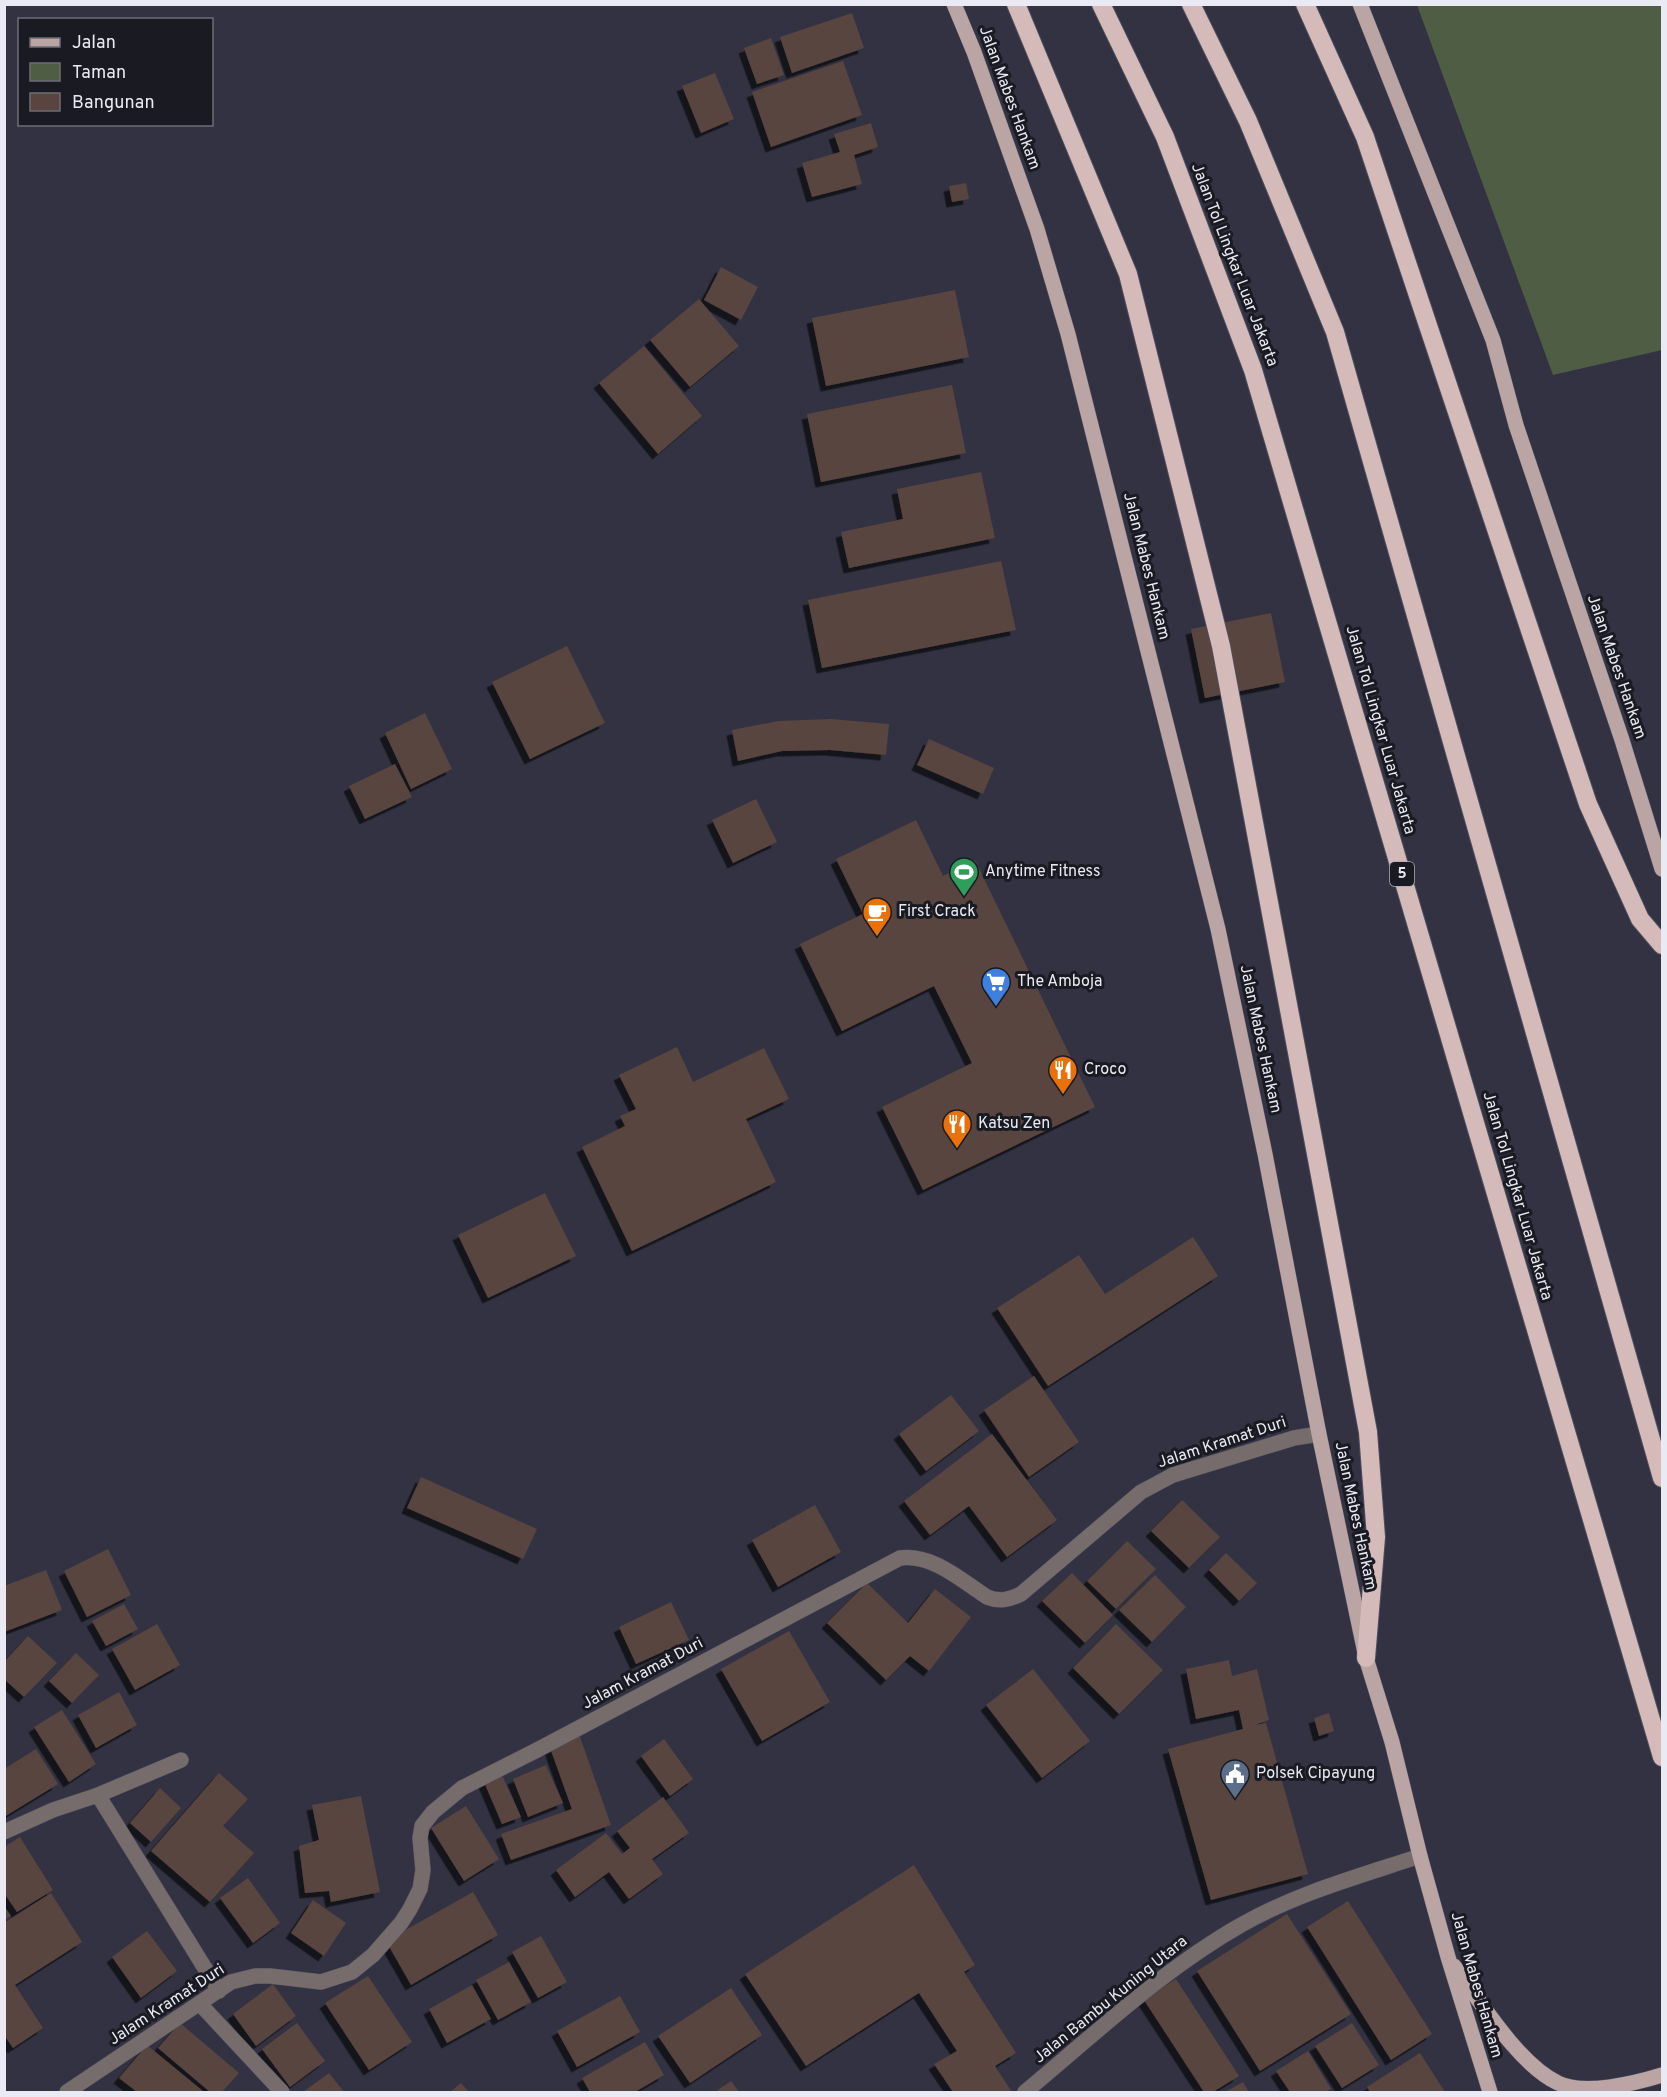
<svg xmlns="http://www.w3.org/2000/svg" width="1667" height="2097" font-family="Overpass,sans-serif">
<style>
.green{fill:#4f5d45}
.building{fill:#59443f;filter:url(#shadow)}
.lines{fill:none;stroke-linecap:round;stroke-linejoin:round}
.minor-casing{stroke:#4f4f5f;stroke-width:16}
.major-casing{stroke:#4f4f5f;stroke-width:16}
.highway-casing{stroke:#4f4f5f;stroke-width:20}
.minor{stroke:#776c6c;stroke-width:15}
.major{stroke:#baa4a4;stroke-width:15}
.highway{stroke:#d4bab9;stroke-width:18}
.labels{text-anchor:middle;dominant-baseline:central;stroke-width:6;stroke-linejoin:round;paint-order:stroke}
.shield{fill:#1a1a22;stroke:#acacb6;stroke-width:1.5}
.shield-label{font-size:15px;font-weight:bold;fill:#eaeaf5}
.street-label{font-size:16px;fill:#eaeaf5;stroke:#1a1a22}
.poi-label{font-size:16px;fill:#eaeaf5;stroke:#1a1a22;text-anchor:start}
</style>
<defs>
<filter id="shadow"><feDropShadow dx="-5.5" dy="5.5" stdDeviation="0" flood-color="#0009"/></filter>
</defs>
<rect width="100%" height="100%" fill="#323243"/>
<path class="green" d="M1417,5H1662V350L1553,375Z"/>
<path class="building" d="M852,13L864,48L792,73L780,37Z
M771,38L784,75L757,84L744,48Z
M843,61L862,115L771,147L752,92Z
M715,73L734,119L701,133L682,86Z
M871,123L878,147L854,155L862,184L812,197L802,163L840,152L834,134Z
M966,183L969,199L952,202L949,186Z
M721,267L758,287L741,320L704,300Z
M955,290L969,357L826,386L812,318Z
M699,299L739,346L690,387L650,340Z
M644,346L702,416L658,454L599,383Z
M952,385L966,453L821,482L807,414Z
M981,472L995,538L849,568L841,532L903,519L897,489Z
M1001,561L1016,630L822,668L808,600Z
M1271,613L1285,682L1205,698L1191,629Z
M567,646L605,723L530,759L492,682Z
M425,713L452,769L411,789L385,733Z
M831,719L889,724L886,755L830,750L782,751L738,761L732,730L778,721Z
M929,739L994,768L983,794L917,765Z
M395,764L412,797L365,819L349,786Z
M756,799L777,842L733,863L712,820Z
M916,820L943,876L975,860L1095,1107L923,1190L882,1107L972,1063L934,986L842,1031L800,944L863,914L836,859Z
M677,1047L693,1082L764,1048L789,1099L746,1119L776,1182L632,1251L582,1147L625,1126L620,1116L636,1109L619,1075Z
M545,1193L576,1256L488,1298L458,1235Z
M1193,1237L1218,1276L1048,1386L997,1308L1079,1255L1105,1294Z
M1034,1376L1079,1442L1029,1477L984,1410Z
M951,1395L979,1431L926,1471L899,1434Z
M992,1434L1057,1520L1007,1557L969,1506L930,1535L904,1501Z
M421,1477L537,1529L523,1559L407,1508Z
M1182,1500L1220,1537L1189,1568L1151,1531Z
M815,1505L841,1552L778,1587L752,1540Z
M1127,1541L1156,1569L1116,1609L1087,1581Z
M108,1549L131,1595L87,1617L64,1571Z
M1226,1553L1257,1583L1239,1601L1209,1570Z
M46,1570L62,1610L4,1632V1586Z
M1072,1573L1113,1615L1085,1643L1042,1601Z
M1155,1575L1186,1607L1152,1642L1119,1610Z
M867,1583L908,1623L935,1589L971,1617L929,1671L910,1656L886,1680L827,1623Z
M671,1602L689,1640L636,1664L619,1627Z
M124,1604L138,1629L106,1646L92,1621Z
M157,1624L180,1665L135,1690L112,1649Z
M1116,1624L1163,1670L1119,1714L1073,1668Z
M789,1631L830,1702L762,1741L721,1669Z
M28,1636L57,1663L24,1697L4,1679V1662Z
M76,1653L99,1675L72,1703L49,1681Z
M1229,1660L1232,1676L1257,1669L1269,1720L1255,1725L1266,1723L1308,1874L1211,1900L1168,1749L1243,1729L1239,1710L1196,1719L1186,1669Z
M1033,1669L1090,1741L1042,1778L986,1705Z
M119,1692L137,1725L96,1748L78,1715Z
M62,1710L96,1764L69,1782L34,1727Z
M1329,1713L1334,1731L1319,1736L1314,1718Z
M579,1734L611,1825L511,1860L501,1834L572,1809L549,1745Z
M664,1739L693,1779L670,1796L641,1756Z
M36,1749L58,1784L4,1817V1769Z
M546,1765L563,1803L528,1817L513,1779Z
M219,1773L248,1799L223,1826L254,1853L210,1902L151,1851Z
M502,1775L521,1817L502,1824L484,1782Z
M160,1788L181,1808L151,1842L130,1823Z
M361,1796L380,1892L331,1902L329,1891L305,1893L299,1846L319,1840L312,1805Z
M663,1797L689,1833L652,1859L663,1874L629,1899L609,1872L575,1897L556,1870L606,1833L622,1854L630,1848L617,1831Z
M466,1806L499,1859L464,1881L431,1828Z
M20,1837L53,1890L17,1912L4,1893V1847Z
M914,1865L975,1965L964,1972L1016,2053L995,2066L1012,2092H953L934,2064L957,2051L919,1993L806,2066L745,1974Z
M248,1878L280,1923L253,1943L220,1898Z
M473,1892L498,1935L411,1985L386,1941Z
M51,1893L82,1942L15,1985L43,2028L13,2048L4,2035V1923Z
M313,1900L346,1923L324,1956L291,1933Z
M1348,1901L1432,2034L1391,2060L1307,1927Z
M4,1906L11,1916L4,1920Z
M1287,1914L1351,2014L1260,2071L1197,1971Z
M147,1931L177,1971L141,1998L112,1957Z
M541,1936L567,1982L538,1998L512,1952Z
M509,1962L531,2002L498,2020L476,1980Z
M368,1976L412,2042L369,2070L325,2003Z
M1176,1979L1239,2076L1213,2092H1204L1144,2000Z
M273,1984L296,2016L256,2046L233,2014Z
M472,1985L491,2019L447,2043L429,2009Z
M731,1988L762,2035L690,2083L658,2036Z
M620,1996L640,2032L577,2067L557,2031Z
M180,2023L239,2073L222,2092H210L158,2048Z
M297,2023L325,2061L290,2087L262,2049Z
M1352,2023L1379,2065L1342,2088L1315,2046Z
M645,2042L664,2075L635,2092H590L582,2078Z
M147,2045L204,2092H137L119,2078Z
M1308,2051L1331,2089L1325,2092H1290L1276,2071Z
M1420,2053L1445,2092H1370L1367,2087Z
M329,2073L344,2092H303Z
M731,2081L739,2092H715Z
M1243,2082L1249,2092H1225Z
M461,2083L469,2092H450Z"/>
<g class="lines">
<g class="minor-casing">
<path id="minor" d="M98,1795L219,1991
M4,1832L53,1810L98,1795L181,1760
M200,2004L282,2092
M67,2092L231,1982L255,1976H270L321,1982L352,1972L373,1955L401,1923L410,1909L420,1889L423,1870L420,1838L422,1826L433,1812L462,1788L539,1749L900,1558C933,1554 961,1580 987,1597C999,1602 1009,1600 1021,1594L1141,1492L1173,1475L1294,1438L1319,1434
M1025,2092C1095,2034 1162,1970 1241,1925C1297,1893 1360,1876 1420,1856"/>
</g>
<g class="major-casing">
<path id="major" d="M954,4L974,52L1037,229L1068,334L1218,929L1265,1154L1319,1434L1366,1658L1392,1742L1420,1856L1448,1957L1490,2092
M1360,4L1493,340L1516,425L1622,740L1662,869
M1454,1966C1481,2002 1518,2064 1558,2083C1584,2096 1636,2083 1662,2075"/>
</g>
<g class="highway-casing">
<path id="highway" d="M1016,4L1128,274L1221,646L1368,1432L1376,1537L1366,1658
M1101,4L1165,137L1253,370L1662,1757
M1191,4L1248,121L1335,332L1662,1478
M1305,4L1365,137L1588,804L1640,919L1662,945"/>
</g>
<use href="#minor" class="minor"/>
<use href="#major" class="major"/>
<use href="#highway" class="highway"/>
</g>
<defs>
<g id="stadium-pin" transform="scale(1.5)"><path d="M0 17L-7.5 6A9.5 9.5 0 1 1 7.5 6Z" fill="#2e9e5b" stroke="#1a1a22"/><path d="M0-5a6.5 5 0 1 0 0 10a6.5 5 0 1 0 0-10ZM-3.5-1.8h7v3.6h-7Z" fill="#fff"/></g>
<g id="cafe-pin" transform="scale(1.5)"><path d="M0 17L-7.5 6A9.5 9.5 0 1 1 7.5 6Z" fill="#e8710a" stroke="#1a1a22"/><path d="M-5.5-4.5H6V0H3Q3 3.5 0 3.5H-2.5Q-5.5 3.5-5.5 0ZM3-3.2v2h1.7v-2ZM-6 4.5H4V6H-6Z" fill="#fff"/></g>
<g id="supermarket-pin" transform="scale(1.5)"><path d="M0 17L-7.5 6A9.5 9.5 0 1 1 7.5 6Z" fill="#3f7fe0" stroke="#1a1a22"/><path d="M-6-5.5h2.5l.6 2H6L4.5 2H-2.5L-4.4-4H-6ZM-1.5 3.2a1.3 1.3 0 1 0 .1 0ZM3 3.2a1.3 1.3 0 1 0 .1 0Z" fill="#fff"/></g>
<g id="restaurant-pin" transform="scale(1.5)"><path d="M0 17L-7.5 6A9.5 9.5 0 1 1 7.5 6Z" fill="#e8710a" stroke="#1a1a22"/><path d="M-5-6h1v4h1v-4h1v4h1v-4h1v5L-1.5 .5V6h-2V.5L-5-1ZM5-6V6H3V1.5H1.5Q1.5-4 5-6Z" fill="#fff"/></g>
<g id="civic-pin" transform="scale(1.5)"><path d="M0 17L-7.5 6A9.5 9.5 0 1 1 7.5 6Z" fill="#5c6f8a" stroke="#1a1a22"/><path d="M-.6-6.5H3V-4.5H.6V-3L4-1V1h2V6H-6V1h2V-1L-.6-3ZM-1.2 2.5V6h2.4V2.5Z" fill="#fff"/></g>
</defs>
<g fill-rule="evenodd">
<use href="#stadium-pin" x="964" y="872"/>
<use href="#cafe-pin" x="877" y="912"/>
<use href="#supermarket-pin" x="996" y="982"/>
<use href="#restaurant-pin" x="1063" y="1070"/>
<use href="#restaurant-pin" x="957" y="1124"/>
<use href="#civic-pin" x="1235" y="1774"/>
</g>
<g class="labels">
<rect class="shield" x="1390" y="862" width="24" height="24" rx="4.5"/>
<g class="shield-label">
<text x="1402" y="874">5</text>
</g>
<g class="street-label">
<text transform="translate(1009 98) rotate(70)">Jalan Mabes Hankam</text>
<text transform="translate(1234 265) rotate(69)">Jalan Tol Lingkar Luar Jakarta</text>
<text transform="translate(1146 566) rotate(76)">Jalan Mabes Hankam</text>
<text transform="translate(1616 667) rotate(71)">Jalan Mabes Hankam</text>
<text transform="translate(1380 730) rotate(74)">Jalan Tol Lingkar Luar Jakarta</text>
<text transform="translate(1260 1039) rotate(78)">Jalan Mabes Hankam</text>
<text transform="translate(1517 1196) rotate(74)">Jalan Tol Lingkar Luar Jakarta</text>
<text transform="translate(1222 1443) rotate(-18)">Jalam Kramat Duri</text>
<text transform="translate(1355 1516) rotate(78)">Jalan Mabes Hankam</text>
<text transform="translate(643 1674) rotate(-28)">Jalam Kramat Duri</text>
<text transform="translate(1476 1985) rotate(74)">Jalan Mabes Hankam</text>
<text transform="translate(1111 2000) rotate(-39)">Jalan Bambu Kuning Utara</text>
<text transform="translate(167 2005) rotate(-33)">Jalam Kramat Duri</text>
</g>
<g class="poi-label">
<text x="985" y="872">Anytime Fitness</text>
<text x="898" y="912">First Crack</text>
<text x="1017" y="982">The Amboja</text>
<text x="1084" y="1070">Croco</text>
<text x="978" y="1124">Katsu Zen</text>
<text x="1256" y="1774">Polsek Cipayung</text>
</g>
</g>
<rect width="1667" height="2097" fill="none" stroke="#eaeaf5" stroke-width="12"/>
<rect x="18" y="18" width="195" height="108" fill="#1a1a22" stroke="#6d6d76" stroke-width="1.5"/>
<rect x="30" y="38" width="30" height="9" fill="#baa4a4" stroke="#6d6d76" stroke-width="1.5"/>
<text x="72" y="48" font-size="18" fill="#eaeaf5">Jalan</text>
<rect x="30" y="63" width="30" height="18" fill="#4f5d45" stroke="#6d6d76" stroke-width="1.5"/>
<text x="72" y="78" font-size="18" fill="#eaeaf5">Taman</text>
<rect x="30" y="93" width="30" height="18" fill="#59443f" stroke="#6d6d76" stroke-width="1.5"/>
<text x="72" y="108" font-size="18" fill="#eaeaf5">Bangunan</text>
</svg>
